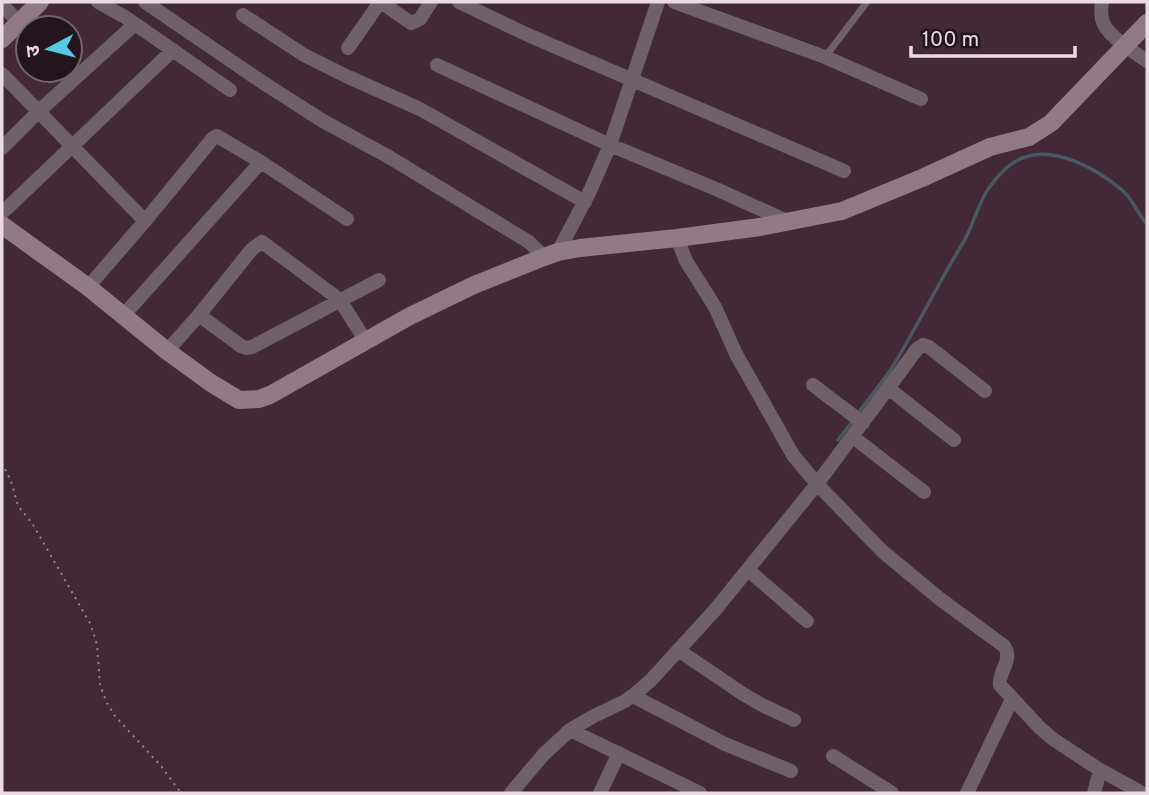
<svg xmlns="http://www.w3.org/2000/svg" width="1149" height="795" font-family="Overpass,'Noto Sans Devanagari',sans-serif">
<style>
.lines{fill:none;stroke-linecap:round;stroke-linejoin:round}
.stream{stroke:#475961;stroke-width:3.5}
.path{stroke:#9a848f;stroke-width:2;stroke-dasharray:2 5;stroke-linecap:butt}
.lane{stroke:#6f6167;stroke-width:7}
.street{stroke:#6f6167;stroke-width:14}
.secondary{stroke:#917a85;stroke-width:18}
</style>
<rect width="100%" height="100%" fill="#432836"/>
<g class="lines">
<path class="stream" d="M858,413C870,397 883,382 893,366C918,325 939,282 964,241C974,224 978,203 989,188C998,175 1010,162 1025,157C1057,146 1098,170 1122,190C1134,201 1137,213 1147,224
M838,440L854,419"/>
<path class="path" d="M2,463L11,481L18,506L32,523L91,625L97,645L100,685L107,703L115,716L161,766L181,793"/>
<path class="lane" d="M825,57L867,2"/>
<path class="street" d="M98,2L125,17L230,90
M145,2L262,82L323,121L389,157L529,242L544,257
M381,2L411,23L420,19L431,2
M459,2L528,35L844,171
M674,2L825,57L921,99
M1102,2C1101,7 1101,13 1102,19C1105,35 1134,52 1147,61
M2,4L19,23
M243,15L304,55L346,76L420,109L585,202
M348,48L380,2
M437,65L610,145L716,189L789,222
M2,74L145,221
M2,148L39,111L135,24
M2,213L173,50
M677,238L686,261L715,307L736,354L793,455L817,484L882,551L940,599L1004,646C1014,660 998,671 1000,685L1040,728L1053,739L1100,770L1142,793
M558,252L590,191L610,145L658,2
M88,287L145,221L213,138L217,136L261,162L347,219
M199,315L241,346L246,348L252,347L379,280
M123,316L261,162
M167,351L199,315L252,249L262,242L340,300L365,340
M813,385L863,423
M888,388L954,440
M853,437L924,492
M748,570L807,621
M678,650L743,694L762,705L794,720
M633,696L725,744L791,771
M570,730L700,793
M833,756L892,793
M511,793L544,754L570,730L592,717L625,701L635,694L651,680L715,610L817,484L917,349L923,345L929,347L985,391
M600,793L619,753
M967,793L1012,699
M1094,793L1100,770"/>
<path class="secondary" d="M2,39L40,2
M2,225L88,287L167,351L211,383L239,400L259,399L270,395L410,316L474,285L544,257L558,252L580,248L677,238L760,227L842,211L922,178L990,147L1029,137L1051,123L1147,23"/>
</g>
<rect width="1149" height="795" fill="none" stroke="#ecdae2" stroke-width="7"/>
<g transform="translate(49 49) rotate(263)"><circle r="33" fill="#22151b" stroke="#73646b" stroke-width="2"/>
<path d="M0-5L12 26L0 18L-12 26Z" fill="#59c8e4"/>
<text y="-10" font-size="19" font-weight="bold" text-anchor="middle" fill="#ecdae2">उ</text>
</g>
<path d="M911 46v10h164v-10" fill="none" stroke="#ecdae2" stroke-width="3.5"/>
<text x="922" y="46" font-size="21" fill="#ecdae2" stroke="#22151b" stroke-width="5" paint-order="stroke">100 m</text>
</svg>
